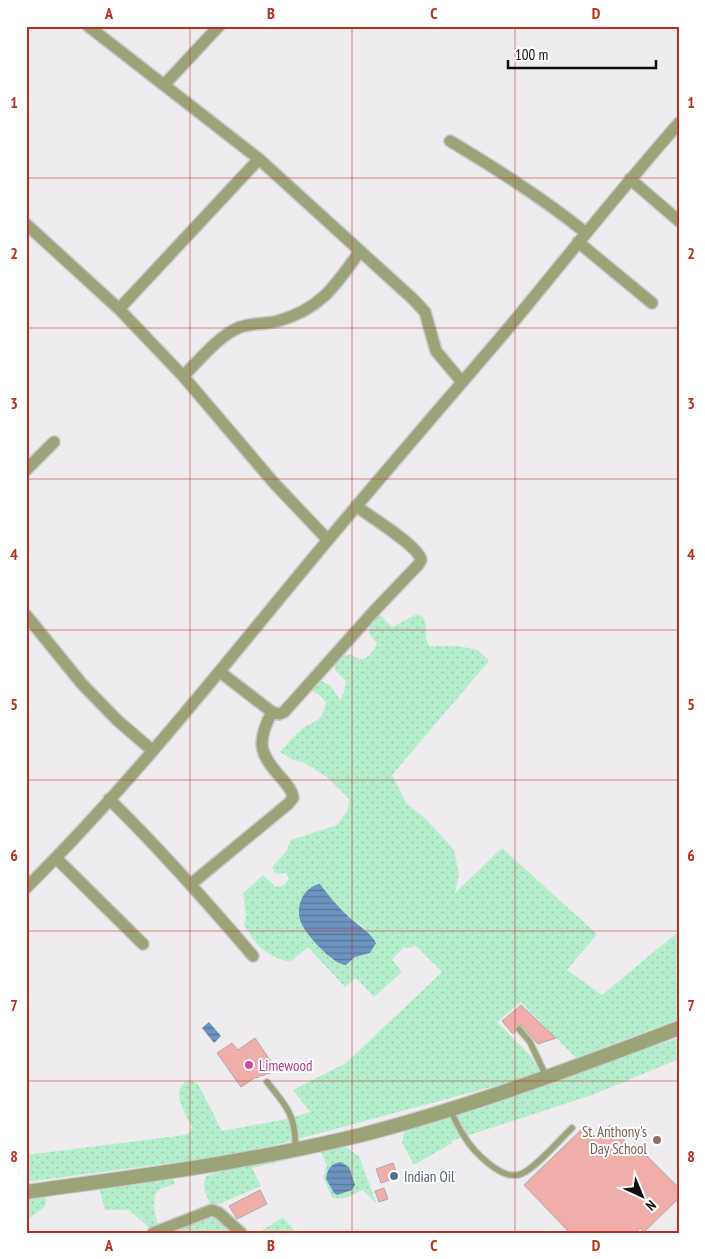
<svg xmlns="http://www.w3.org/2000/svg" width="705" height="1259" font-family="'PT Sans Narrow',sans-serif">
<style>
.grass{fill:url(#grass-dots);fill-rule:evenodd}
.water{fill:url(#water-rules)}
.building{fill:#f0aeab;stroke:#ada6a6}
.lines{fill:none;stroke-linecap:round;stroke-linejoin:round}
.service-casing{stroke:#cbc8cc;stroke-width:8}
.minor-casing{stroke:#cbc8cc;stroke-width:14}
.tertiary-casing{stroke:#cbc8cc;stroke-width:16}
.service{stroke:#9ba478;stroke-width:5.5}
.minor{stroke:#9ba478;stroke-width:11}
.tertiary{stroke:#9ba478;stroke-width:14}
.grid{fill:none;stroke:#ba2d20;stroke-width:1;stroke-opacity:0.55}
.hotel-dot{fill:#d1479c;stroke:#fff;stroke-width:2}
.education-dot{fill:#8d6e63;stroke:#fff;stroke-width:2}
.service-dot{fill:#5c6f8a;stroke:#fff;stroke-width:2}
.labels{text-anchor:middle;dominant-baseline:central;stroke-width:4;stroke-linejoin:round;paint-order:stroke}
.hotel-label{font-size:15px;fill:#b23c85;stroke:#fff;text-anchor:start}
.education-label{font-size:15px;fill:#785e54;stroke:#fff;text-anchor:end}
.service-label{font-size:15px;fill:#4e5e75;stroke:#fff;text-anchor:start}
.neatline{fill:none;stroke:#ba2d20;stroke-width:2}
.grid-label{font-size:16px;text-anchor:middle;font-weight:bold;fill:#ba2d20}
</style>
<defs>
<pattern id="grass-dots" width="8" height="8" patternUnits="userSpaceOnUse" patternTransform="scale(1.25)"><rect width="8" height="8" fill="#b5eecc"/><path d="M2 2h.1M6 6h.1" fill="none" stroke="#9acbae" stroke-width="1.8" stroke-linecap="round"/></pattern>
<pattern id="water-rules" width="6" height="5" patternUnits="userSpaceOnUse" patternTransform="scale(1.25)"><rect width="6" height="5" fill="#6c94bf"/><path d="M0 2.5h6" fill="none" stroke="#57779a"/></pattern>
</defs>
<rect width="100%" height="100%" fill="#efecf0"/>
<path class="grass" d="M379,614L392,627L417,614L423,617C429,630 423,634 429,646H458L478,650L489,661L392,775L407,804L426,819L454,850L459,874L455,893L502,848L597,934L567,970L602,995L679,931V1019L576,1058L521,1002L497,1022L529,1054L539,1070L536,1075L246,1153L26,1182V1155L185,1135L190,1132L192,1127C187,1116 172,1096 183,1084C187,1079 193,1081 198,1084L222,1131L287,1119L310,1112L293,1090L346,1063L442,972L416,946L408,948L404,947L392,959L402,972L374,997L356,978L345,987L308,947L290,962C266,956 256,946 244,925L246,917L243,893L263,875L276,887L284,885L289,879L286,873L276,874L272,868L287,850L291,840L337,825L348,810L349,799L327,777L303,762L293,760L280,752C287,744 295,735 303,728C319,718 321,723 326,702L319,695L311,690L320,680L331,686L340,700L344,692L346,681L335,670L334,663C339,658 345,653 352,655C353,655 359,659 360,659C368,660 375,650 377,643L369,634L370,622ZM320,884L333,901L352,920L362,926L373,938L370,953L355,957L346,965L331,959L300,921Z
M675,1039L679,1040V1059L592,1095L451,1141L452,1143L414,1165L402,1143L404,1131Z
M342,1145L359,1156L377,1205L363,1190C353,1194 343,1202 332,1197L323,1177L327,1166L321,1152L252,1168L261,1186L212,1207C208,1199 200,1186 206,1177C212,1169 324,1149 342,1145Z
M173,1179L175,1184C171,1186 164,1187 160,1189C149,1198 156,1217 159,1228L152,1230L129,1210H105L99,1188Z
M44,1197L47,1199L44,1208L26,1220V1199Z
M211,1213L237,1233H162Z
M283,1217L297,1233H258Z"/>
<path class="water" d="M320,884C329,896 338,907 350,918C359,926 370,932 376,943L370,953L355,957L346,965C333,965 303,932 300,920C296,904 304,887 320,884Z
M209,1022L221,1036L214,1043L202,1028Z
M340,1162L349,1167L355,1185L352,1190L337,1195L334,1193L326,1179C327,1169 331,1164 340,1162Z"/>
<path class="building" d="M521,1005L556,1038L538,1044L520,1024L516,1026L515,1032L513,1034L502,1021Z
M255,1038L276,1069L269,1074L268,1073L262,1076L261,1075L257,1078L256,1077L241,1087L217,1053L232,1043L238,1050Z
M610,1125L633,1149L637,1146L679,1188V1198L644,1232L640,1228L636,1233H570L524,1185L584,1127L596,1139Z
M393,1163L398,1177L381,1183L376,1169Z
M384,1188L388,1199L379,1202L375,1191Z
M260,1190L267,1204L237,1219L229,1206Z"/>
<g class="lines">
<g class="service-casing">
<path id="service" d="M519,1029L530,1042L546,1076
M267,1082C286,1105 297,1117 295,1149
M450,1109C454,1118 458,1127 464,1136C473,1151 502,1182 521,1174C536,1168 559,1140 572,1128"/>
</g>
<g class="minor-casing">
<path id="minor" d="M88,26L259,159L414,300L425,312L436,351L462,382
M164,85L219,26
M450,141C497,169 543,198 586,233
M630,179L679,221
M26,224L119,309L183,376L274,483L328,540
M578,242L652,303
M119,309L259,159
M183,376C199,361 215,340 234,330C247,322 264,325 278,321C321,309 336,285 360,251
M26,470L54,442
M26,615L82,684L117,720L153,751
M220,672L272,712L279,714L284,712L376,609L418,565L421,560C419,546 369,516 356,506
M109,799C160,849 207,902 253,956
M56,858L143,944
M191,884L288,804L293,798C293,791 288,787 284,781C260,755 255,744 272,712
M26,888C128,787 217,674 308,564C375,483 443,405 511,325C567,257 621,189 679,123
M153,1233L212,1210L219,1213L241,1233"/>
</g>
<g class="tertiary-casing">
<path id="tertiary" d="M26,1192C139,1176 251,1162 361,1135C469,1107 574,1068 679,1028"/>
</g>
<use href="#service" class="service"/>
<use href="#minor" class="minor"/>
<use href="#tertiary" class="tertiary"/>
</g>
<path class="grid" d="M190,26V1233M352,26V1233M515,26V1233M26,178H679M26,328H679M26,479H679M26,630H679M26,780H679M26,931H679M26,1081H679"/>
<circle class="hotel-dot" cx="249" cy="1065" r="5"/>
<circle class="education-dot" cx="657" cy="1140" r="5"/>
<circle class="service-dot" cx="394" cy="1176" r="5"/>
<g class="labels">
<g class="hotel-label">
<text x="259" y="1065">Limewood</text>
</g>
<g class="education-label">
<text x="647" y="1131">St. Anthony's<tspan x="647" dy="17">Day School</tspan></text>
</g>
<g class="service-label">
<text x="404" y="1176">Indian Oil</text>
</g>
</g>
<rect width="705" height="1259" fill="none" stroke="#ffffff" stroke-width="55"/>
<g transform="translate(642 1196) rotate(136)" stroke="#ffffff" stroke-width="4" paint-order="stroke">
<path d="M0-4L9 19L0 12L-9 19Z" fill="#0f0e0f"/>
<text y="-8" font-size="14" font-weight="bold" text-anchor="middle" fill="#0f0e0f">N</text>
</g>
<path d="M508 60v8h148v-8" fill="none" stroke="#0f0e0f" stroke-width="2.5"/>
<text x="515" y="60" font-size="15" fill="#0f0e0f" stroke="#ffffff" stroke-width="4" paint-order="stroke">100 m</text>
<rect x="28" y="28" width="650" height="1204" class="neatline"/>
<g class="grid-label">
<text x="109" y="19">A</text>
<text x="271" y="19">B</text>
<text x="434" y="19">C</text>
<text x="596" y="19">D</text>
<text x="14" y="108">1</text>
<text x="691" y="108">1</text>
<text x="14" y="259">2</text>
<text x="691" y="259">2</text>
<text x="14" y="409">3</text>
<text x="691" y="409">3</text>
<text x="14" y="560">4</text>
<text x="691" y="560">4</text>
<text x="14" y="710">5</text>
<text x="691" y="710">5</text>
<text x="14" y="861">6</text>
<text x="691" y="861">6</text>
<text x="14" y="1011">7</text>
<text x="691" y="1011">7</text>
<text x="14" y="1162">8</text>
<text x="691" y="1162">8</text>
<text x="109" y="1251">A</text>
<text x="271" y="1251">B</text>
<text x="434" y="1251">C</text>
<text x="596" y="1251">D</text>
</g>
</svg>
